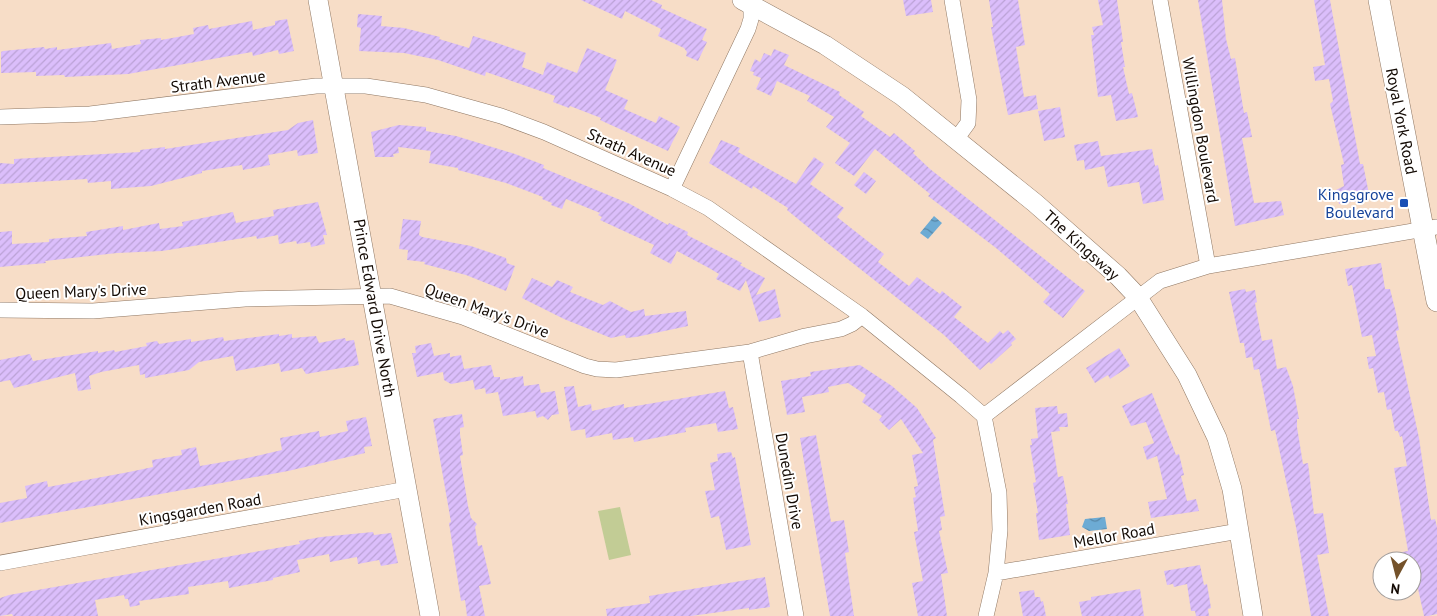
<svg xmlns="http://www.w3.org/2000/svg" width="1437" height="616" font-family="'PT Sans',sans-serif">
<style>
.grass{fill:#c2cc95}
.water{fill:url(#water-waves)}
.building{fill:url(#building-hatch)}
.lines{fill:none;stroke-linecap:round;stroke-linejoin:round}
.minor-casing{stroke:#8f7763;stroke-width:16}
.tertiary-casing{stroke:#8f7763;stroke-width:20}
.secondary-casing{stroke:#8f7763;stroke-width:22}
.minor{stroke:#fff;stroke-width:15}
.tertiary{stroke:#fff;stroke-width:19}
.secondary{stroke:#fff;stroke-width:21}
.transit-dot{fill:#1a4fb4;stroke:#fff;stroke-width:2}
.labels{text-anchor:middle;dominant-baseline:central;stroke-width:4;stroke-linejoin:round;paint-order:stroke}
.street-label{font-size:16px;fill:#130a04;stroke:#fff}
.transit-label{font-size:16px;fill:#164399;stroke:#fff;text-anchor:end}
</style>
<defs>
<pattern id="water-waves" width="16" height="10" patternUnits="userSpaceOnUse" patternTransform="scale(1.25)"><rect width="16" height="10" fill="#6dabd4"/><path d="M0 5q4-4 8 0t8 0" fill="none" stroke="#5889aa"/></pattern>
<pattern id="building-hatch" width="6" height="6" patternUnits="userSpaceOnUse" patternTransform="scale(1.25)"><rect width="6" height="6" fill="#dbbefb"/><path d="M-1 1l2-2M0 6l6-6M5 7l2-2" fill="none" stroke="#bba2d6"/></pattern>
</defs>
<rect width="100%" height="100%" fill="#f7ddc7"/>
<path class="grass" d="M620,507L631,555L609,560L598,511Z"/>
<path class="water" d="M934,216L942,223L928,239L920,233Z
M1105,517L1107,529L1089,531L1082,527L1085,519Z"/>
<path class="building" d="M581,0H651L662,5L661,8L707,29L702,40L707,42L698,61L686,56L687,52L684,48L658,36L661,29L625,11L622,19Z
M903,0H931L933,12L906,16Z
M989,0H1018L1025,45L1016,47L1024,97L1036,95L1038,109L1008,115L991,27H993Z
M1098,0H1117L1123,42H1121L1125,67H1123L1129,94L1132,93L1138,117L1116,121L1111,95L1098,97L1091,35H1094L1092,27L1103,25Z
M1198,0H1222L1226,39L1231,59L1235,58L1244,113L1247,112L1252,137L1242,138L1254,203L1281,201L1284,215L1235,226Z
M1314,0H1330L1360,164H1363L1370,199L1339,204L1336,190L1344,186L1341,165L1344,164L1330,104L1333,101L1329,79L1315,81L1313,67L1325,65Z
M358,14L382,16L381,26L404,28L440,37L439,39L469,48L473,36L500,44L526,53L522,67L543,75L547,62L577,73L587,48L617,60L605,90L628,100L624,109L656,123L659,116L680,127L668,151L600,120L601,118L570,106L569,108L553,102L555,96L486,72L485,76L438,60L404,53L359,51L361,28L357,27Z
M287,19L294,51L279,54L278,50L253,56L252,52L128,74L65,77L64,75L36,76V72L1,73V52L3,51L44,47L45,49L57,47V50L111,43L112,49L141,44L140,40L161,38V40L194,34L193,28L208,25L209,29L252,21L253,30L275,25V21Z
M774,49L789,55L784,65L840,92L839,95L864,112L861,116L890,137L894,133L915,151L913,153L930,169L1085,291L1063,318L1043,302L1050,294L996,248L928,196L930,194L875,149L854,176L835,163L850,143L826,127L834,117L807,101L810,96L777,81L771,96L756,89L761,78L753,75L754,72L750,71L755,59L760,62L764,53L771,56Z
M1060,107L1065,137L1044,141L1038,111Z
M313,120L318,153L298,156L297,150L268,155L270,165L243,170L242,165L202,171V173L151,186L111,189V181L88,183L87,179L0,184V163L14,164V159L140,152V150L165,147V149L288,130L298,123Z
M399,125L426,127V131L456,136L515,154L544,165L543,168L630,204L668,225L669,223L688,232L687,235L742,263L740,265L765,278L756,295L775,289L781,317L759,322L746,280L740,291L716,279L719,274L709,268L677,251L671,264L650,253L654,245L600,220L602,217L598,215L600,213L566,199L562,209L551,205L552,203L542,199L543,197L506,183L458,170V168L429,163L431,151L398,147L399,153L393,154L394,157H375L371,132Z
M721,140L740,148L738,152L796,184L814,157L824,164L810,184L844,208L837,217L884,254L878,262L909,286L917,277L940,294L942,291L962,307L954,317L988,343L1000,331L1003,334L1008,330L1016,339L1011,343L1012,345L991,364L989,362L980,370L944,335L826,242L787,210L788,208L753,186L752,189L709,163Z
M1098,141L1101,156L1152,149L1155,166L1158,165L1164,200L1143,204L1139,182L1108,187L1104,166L1085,170L1084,160L1077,161L1074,145Z
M864,172L876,181L866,194L854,185Z
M318,202L327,235H323L325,244L311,247L310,242L297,244L296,241L279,244L278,235L257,239L256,236L162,251L117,253L45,261L46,263L0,267V232L12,231V244L49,242V239L87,236L86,232L123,226V230L159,223L160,229L183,226L182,222L233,212L236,223L274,216L273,210Z
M403,219L421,221L419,235L422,237L471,246L506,258L507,263L515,266L506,291L466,275L424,264L425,262L407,260L408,250L399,249Z
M1381,263L1385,289H1390L1396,313L1399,330L1396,331L1419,438L1431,520L1435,519L1437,527V614L1428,616H1424L1412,561H1386L1385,555L1408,551L1394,468L1407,466L1402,436L1400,437L1398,431H1395L1391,409L1387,410L1384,392L1378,393L1373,368L1369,369L1367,357L1376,356L1372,335L1362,337L1352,285L1348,286L1345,269Z
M532,278L552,287L557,280L573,287L570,292L603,305L610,301L631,312L644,309L645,316L686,311L688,326L636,337L626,338L625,335L611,338L564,319L522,298Z
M1245,289L1246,292L1255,290L1257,302L1255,303L1262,341L1272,339L1277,369L1286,367L1293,386L1299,419H1297V427L1303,464L1308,463L1314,514L1323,513L1329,553L1317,555L1329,616H1311L1296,527L1275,430L1271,431L1259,369L1254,370L1252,357L1246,358L1244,343H1240L1229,292Z
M279,334V336L292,334V338L316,336L319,343L345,338L346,341L354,340L359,365L306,374L302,368L281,372L279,363L236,371L233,356L199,362L189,370L145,378V374L140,375L139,365L101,372L89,376L91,389L78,391L75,373L14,388L10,380L0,382V360L30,354L33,361L98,351V353L114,350L115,352L147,346L146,343L157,341L159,344L191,339V342L223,337L224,341Z
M431,343L434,356L450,353V357L461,355L464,369L491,365L494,377H500V380L523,376L524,386L539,384L541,393L555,391L559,414L552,415L548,420L543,416L537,418L535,411L503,416L498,392L486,394L485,388L475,390L473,380L451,384L444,380L443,372L417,377L412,353H416L415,346Z
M1119,348L1130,366L1110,379L1108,375L1095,383L1086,368Z
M860,365L892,386L917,408L936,438L933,440L945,516L940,517L942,530L939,531L948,573L941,574L947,616H918L912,583L923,581L914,532L918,531L913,498L916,497L914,487L918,486L912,455L923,453L901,419L889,430L879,420L882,416L862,402L866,395L848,383L828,387L829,392L802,397L805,412L787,415L781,381L811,376L810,372Z
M574,386L578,407L591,404L592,411L624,404V408L725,391L729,408L733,407L738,429L718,432L716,423L685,428L686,432L634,442L633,437L613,440L612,433L586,438L585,429L571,431L564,387Z
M1152,393L1176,455L1179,454L1184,475L1181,476L1187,501L1196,499L1199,511L1151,518L1148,502L1167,499L1157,456L1147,460L1143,447L1154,443L1146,422L1131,426L1122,406Z
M1057,406L1058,414L1067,413L1068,427H1059L1060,431L1051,432L1058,477L1063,476L1068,504H1066L1070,535L1039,540L1036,513H1038L1033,483L1036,482L1030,445H1032L1031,439L1038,438L1035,408Z
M462,414L464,427L460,428V434L463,455L460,456L468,506L471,518L477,524L475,527L478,546L482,545L491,584L479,586L485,616H467L465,600L461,601L449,523L451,522L433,419Z
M366,417L372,446L364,447L365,453L288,471L0,523V503L27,498L25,486L47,481L48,487L129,472L153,467L152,460L182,455L181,450L196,447L200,466L247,458L282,450L280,438L319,431L320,437L348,431L346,421Z
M816,435L831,522L844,520L849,552L845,553L854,616H830L800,438Z
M731,452L733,458L735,457L751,545L726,550L719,516L711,518L705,491L715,490L710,463L718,461L717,454Z
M373,532L374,535L391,533L398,563L381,566L379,560L358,564L357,557L330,562L329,554L297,560L300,572L273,578V580L229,588L228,581L188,587L189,594L139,601L140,605L130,607L128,599H125L124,595L95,600L98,616H13L12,614L0,616V598L9,595L300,544L299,541L321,537Z
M1200,565L1204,585L1207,584L1211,608L1208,609L1209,616H1196L1195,611H1191L1187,584L1174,587L1173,584L1167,585L1164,571Z
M765,577L770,607L749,610V608L691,616H607L606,609L650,603L649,596Z
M1140,589L1144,616H1082L1079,602L1091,600V597Z
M1034,590L1035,597H1040L1041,602L1043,601L1046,616H1023L1019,592Z"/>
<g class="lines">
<g class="minor-casing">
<path id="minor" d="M952,0L969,100L968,123L957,138
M1160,0L1208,266
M0,117L90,114L316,86H366L426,95L501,116L544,132L672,189L708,208L862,316L961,396L984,416L999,493L1000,530L996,573L986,616
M672,189L748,29L751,19V0
M0,310L93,311L245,299L390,296L463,317L585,366L597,369L616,370L750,352L805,336L841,329L852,324L862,316
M750,352L796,616
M984,416L1160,281L1208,266L1437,227
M0,563L407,489
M996,573L1239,531"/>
</g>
<g class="tertiary-casing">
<path id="tertiary" d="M318,0L430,616
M742,0L825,45L902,96L1035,203L1118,276L1137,296L1187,375L1217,438L1232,489L1253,616"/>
</g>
<g class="secondary-casing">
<path id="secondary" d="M1379,0L1437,301"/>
</g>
<use href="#minor" class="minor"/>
<use href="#tertiary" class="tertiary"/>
<use href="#secondary" class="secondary"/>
</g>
<rect class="transit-dot" x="1399" y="198" width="10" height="10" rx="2.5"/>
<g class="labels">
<g class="street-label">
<text transform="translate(218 81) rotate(-7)">Strath Avenue</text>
<text transform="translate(1402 121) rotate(79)">Royal York Road</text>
<text transform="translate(1201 130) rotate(80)">Willingdon Boulevard</text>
<text transform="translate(632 152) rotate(24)">Strath Avenue</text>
<text transform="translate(1082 245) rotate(42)">The Kingsway</text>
<text transform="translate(81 291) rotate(-2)">Queen Mary's Drive</text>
<text transform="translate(375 308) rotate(80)">Prince Edward Drive North</text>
<text transform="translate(487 310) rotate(20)">Queen Mary's Drive</text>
<text transform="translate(790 481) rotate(80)">Dunedin Drive</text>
<text transform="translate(200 509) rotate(-10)">Kingsgarden Road</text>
<text transform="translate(1114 535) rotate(-10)">Mellor Road</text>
</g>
<g class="transit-label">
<text x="1394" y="194">Kingsgrove<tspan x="1394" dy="18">Boulevard</tspan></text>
</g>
</g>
<g transform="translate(1397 576) rotate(187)"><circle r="24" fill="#ffffff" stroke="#a19d9b"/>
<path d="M0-4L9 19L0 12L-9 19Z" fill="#74522a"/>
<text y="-8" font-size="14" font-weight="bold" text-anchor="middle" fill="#130a04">N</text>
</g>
</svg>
